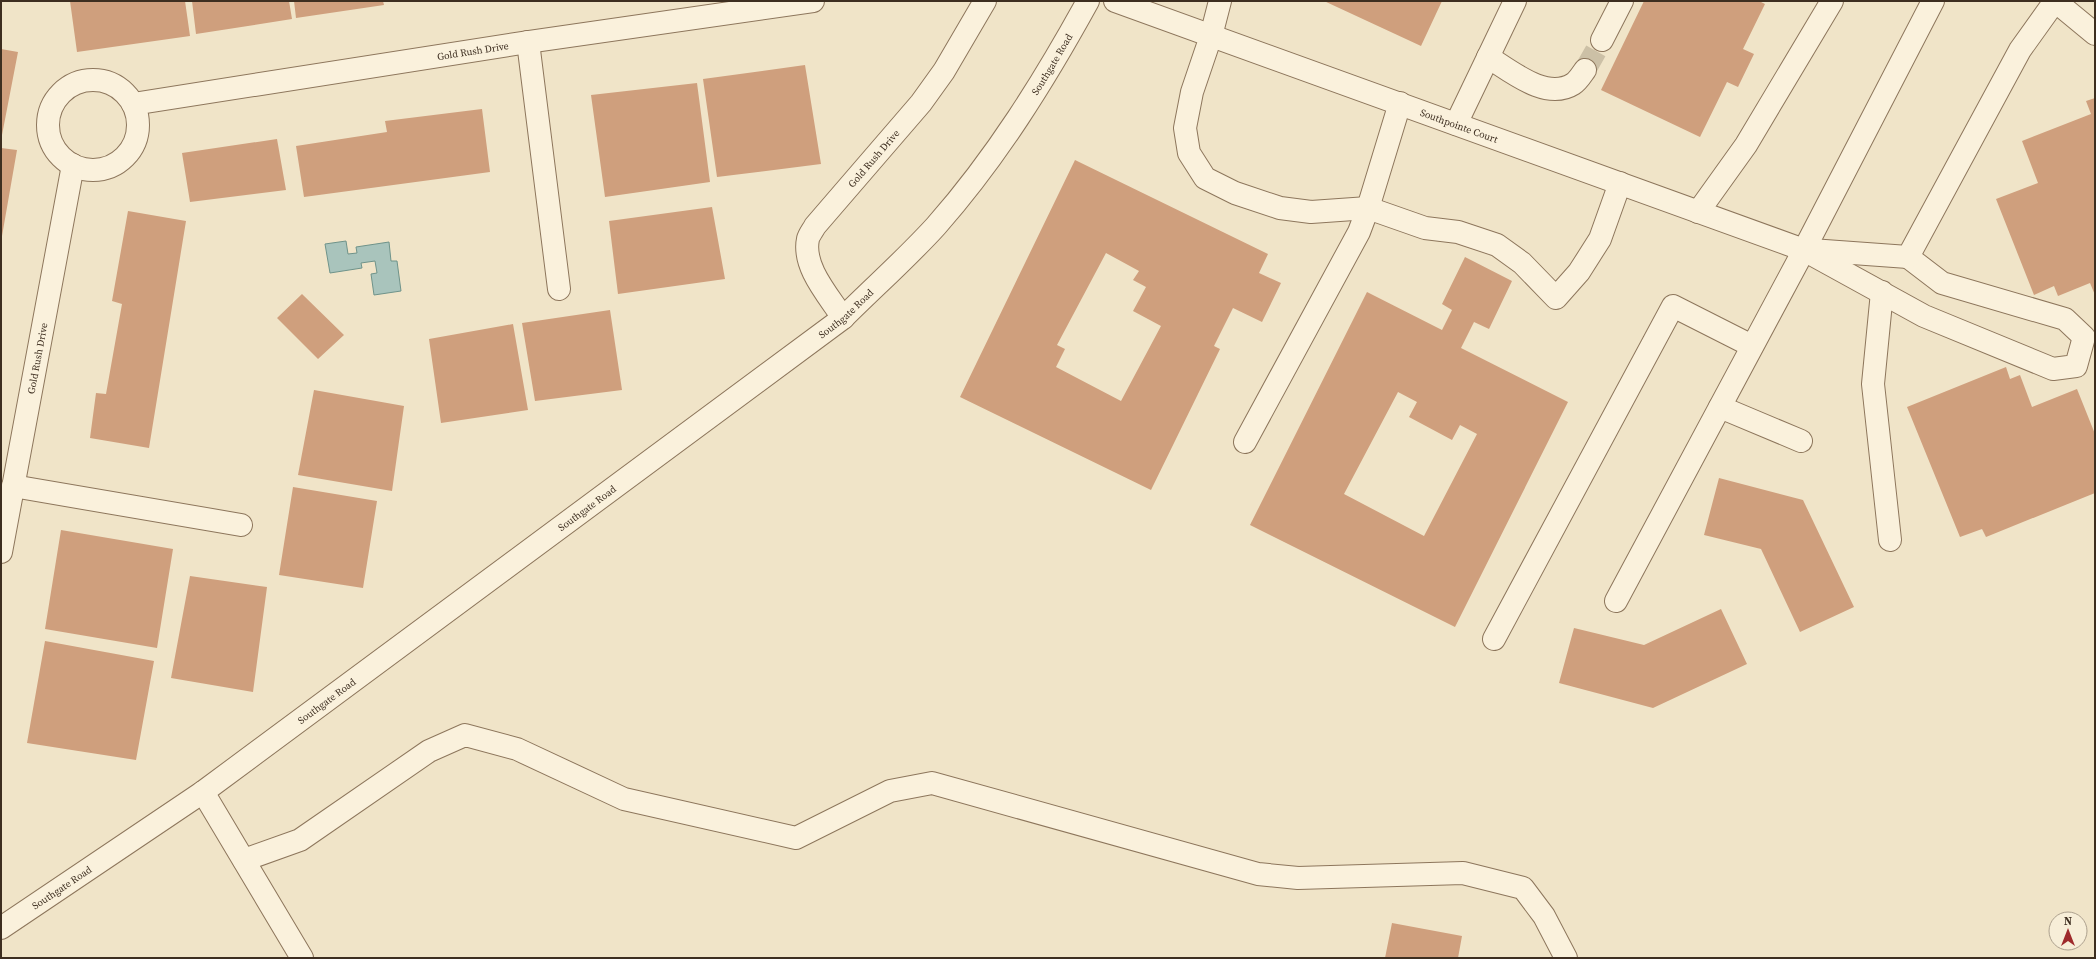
<svg xmlns="http://www.w3.org/2000/svg" width="2096" height="959" font-family="'Source Serif 4',serif">
<style>
.water{fill:#a9c4bc;stroke:#6f938a}
.building{fill:#cf9f7d;fill-rule:evenodd}
.lines{fill:none;stroke-linecap:round;stroke-linejoin:round}
.minor-tunnel{stroke:#ccc0a6;stroke-width:22;stroke-dasharray:22 11;stroke-linecap:butt}
.minor-casing{stroke:#8d765c;stroke-width:24}
.minor{stroke:#faf1dc;stroke-width:22}
.labels{text-anchor:middle;dominant-baseline:central;stroke-width:3;stroke-linejoin:round;paint-order:stroke}
.street-label{font-size:10px;fill:#3d2e20;stroke:#f7eed8}
</style>
<rect width="100%" height="100%" fill="#f0e4c8"/>
<path class="water" d="M346,241L348,254L357,253L356,247L389,242L391,261H397L401,291L374,295L371,274L377,273L375,261L361,263L362,268L330,273L325,244Z"/>
<path class="building" d="M70,1H185L190,36L77,52Z
M192,1H289L292,19L196,34Z
M294,1H383L384,5L296,18Z
M1324,1H1442L1421,46Z
M1644,1H1759L1765,4L1743,49L1754,54L1738,87L1727,82L1700,137L1601,90Z
M1,49L18,52L2,135H1Z
M805,65L821,164L717,177L703,79Z
M697,83L710,182L605,197L591,95Z
M2095,98V295L2090,283L2058,296L2054,286L2034,295L1996,199L2038,183L2022,141L2091,114L2086,101Z
M482,109L490,172L304,197L296,146L387,132L385,121Z
M277,139L286,190L190,202L182,153Z
M1,148L17,150L2,236H1Z
M1075,160L1268,254L1259,273L1281,283L1262,322L1233,308L1214,346L1220,349L1151,490L960,397ZM1106,253L1139,271L1133,280L1146,287L1133,311L1161,326L1121,401L1056,367L1065,349L1057,345Z
M712,207L725,279L618,294L609,221Z
M128,211L186,221L149,448L90,438L96,393L106,394L122,304L112,301Z
M1465,257L1512,281L1489,329L1474,322L1461,348L1568,402L1455,627L1250,525L1367,292L1442,330L1452,310L1442,304ZM1398,392L1417,402L1409,417L1452,440L1460,425L1477,434L1424,536L1344,494Z
M302,294L344,335L318,359L277,318Z
M610,310L622,390L535,401L522,323Z
M513,324L528,410L441,423L429,339Z
M2006,367L2010,379L2020,375L2032,407L2077,389L2095,434V493L1986,537L1982,529L1960,537L1907,407Z
M314,390L404,406L392,491L298,475Z
M1719,478L1803,500L1854,607L1800,632L1761,549L1704,535Z
M293,487L377,501L363,588L279,575Z
M61,530L173,549L157,648L45,629Z
M190,576L267,587L253,692L171,678Z
M1721,609L1747,664L1653,708L1559,683L1574,628L1644,645Z
M45,641L154,661L136,760L27,743Z
M1392,923L1462,936L1458,958H1385Z"/>
<g class="lines">
<path class="minor-tunnel" d="M1585,70L1602,40"/>
<g class="minor-casing">
<g id="minor">
<path id="s1" d="M1115,1L1804,250L1924,316L2053,369L2076,366L2084,337L2065,319L1942,283L1908,257"/>
<path d="M1220,1L1211,36L1192,92L1185,128L1189,153L1205,178L1235,193L1280,208L1311,212L1368,208L1425,228L1458,232L1497,245L1522,263L1556,298L1579,272L1600,239L1620,183"/>
<path d="M2055,1L2095,34"/>
<path d="M1602,40L1622,1"/>
<path d="M528,42L559,289"/>
<path d="M1488,57C1511,71 1546,101 1573,84C1578,81 1582,74 1585,70"/>
<circle cx="93" cy="125" r="45"/>
<path id="s2" d="M133,104L528,42L813,1"/>
<path d="M1456,124L1515,1"/>
<path d="M1698,212L1746,145L1832,1"/>
<path d="M1811,250L1908,257L2020,50L2055,1"/>
<path d="M1882,292L1873,384L1890,540"/>
<path id="s3" d="M843,318C829,296 802,267 808,239C809,235 813,230 815,226L921,103L944,71L985,1"/>
<path d="M1720,407L1801,441"/>
<path d="M1245,442L1359,232L1368,208L1400,103"/>
<path d="M13,486L241,525"/>
<path id="s4" d="M1,552L73,165"/>
<path d="M1616,601L1804,250L1933,1"/>
<path d="M1494,639L1673,306L1752,346"/>
<path d="M203,792L302,958"/>
<path d="M244,860L300,840L429,751L465,735L517,749L624,799L796,838L890,791L932,783L1258,874L1298,878L1463,873L1523,888L1544,916L1566,958"/>
<path id="s5" d="M1,928L203,792L843,318C874,287 907,258 936,226C996,158 1044,81 1088,1"/>
</g>
</g>
<use href="#minor" class="minor"/>
</g>
<g class="labels">
<g class="street-label">
<text stroke="none"><textPath href="#s2" startOffset="344">Gold Rush Drive</textPath></text>
<text stroke="none"><textPath href="#s5" startOffset="1370">Southgate Road</textPath></text>
<text stroke="none"><textPath href="#s1" startOffset="366">Southpointe Court</textPath></text>
<text stroke="none"><textPath href="#s3" startOffset="193">Gold Rush Drive</textPath></text>
<text stroke="none"><textPath href="#s5" startOffset="1045">Southgate Road</textPath></text>
<text stroke="none"><textPath href="#s4" startOffset="197">Gold Rush Drive</textPath></text>
<text stroke="none"><textPath href="#s5" startOffset="721">Southgate Road</textPath></text>
<text stroke="none"><textPath href="#s5" startOffset="397">Southgate Road</textPath></text>
<text stroke="none"><textPath href="#s5" startOffset="73">Southgate Road</textPath></text>
</g>
</g>
<rect width="2096" height="959" fill="none" stroke="#3d2e20" stroke-width="4"/>
<g transform="translate(2068 931)"><circle r="19" fill="#f7eed8" stroke="#ada18e"/>
<path d="M0-3L7 15L0 10L-7 15Z" fill="#9e2a2b"/>
<text y="-6" font-size="11" font-weight="bold" text-anchor="middle" fill="#3d2e20">N</text>
</g>
</svg>
